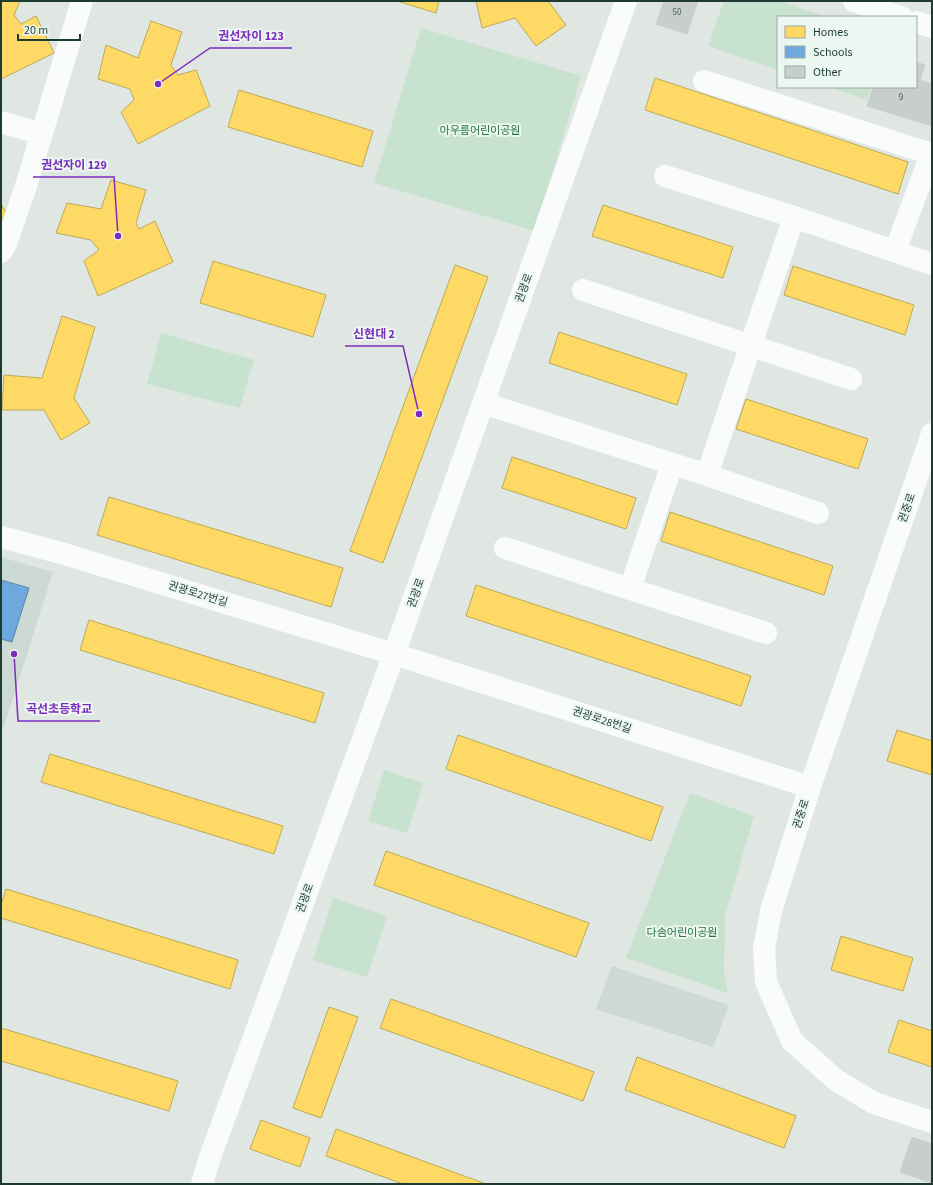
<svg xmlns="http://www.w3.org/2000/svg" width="933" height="1185" font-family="'Source Sans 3','Noto Sans KR',sans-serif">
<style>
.built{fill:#cdd9d3}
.green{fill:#c7e2ce}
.homes{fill:#ffd966;stroke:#bbaa56}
.schools{fill:#6fa8dc;stroke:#5687a9}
.building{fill:#c7cecb;stroke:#c9d0cc}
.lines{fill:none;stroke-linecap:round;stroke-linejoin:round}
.minor{stroke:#fafbfb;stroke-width:22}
.labels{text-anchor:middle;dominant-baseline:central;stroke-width:4;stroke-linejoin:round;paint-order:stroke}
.number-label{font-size:9px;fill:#486058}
.park-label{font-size:11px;fill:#24753e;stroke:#edf7f1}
.street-label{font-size:11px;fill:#1d3b31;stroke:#edf7f1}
.leader{fill:none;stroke:#7b2cbf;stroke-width:1.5}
.callout-dot{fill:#7b2cbf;stroke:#edf7f1;stroke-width:1.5}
.callout-label{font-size:12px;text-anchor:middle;font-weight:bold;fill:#7b2cbf;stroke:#edf7f1;stroke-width:4;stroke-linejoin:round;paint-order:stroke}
</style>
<rect width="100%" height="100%" fill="#e0e7e3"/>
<path class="built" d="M1,557L53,572L1,736Z
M612,966L729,1005L713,1047L596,1009Z"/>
<path class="green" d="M724,1H780L826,17H778V70L708,46Z
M421,28L581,76L535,231L374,183Z
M829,87H871L867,100Z
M161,333L254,360L240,408L147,384Z
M384,770L423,783L407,833L368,821Z
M690,793L754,816L725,917L724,971L728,993L626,958Z
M333,898L387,916L367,977L313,960Z"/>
<path class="homes" d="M1,1H20L14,15L21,24L36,16L54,53L1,79Z
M397,1H439L436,13Z
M476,1H548L566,25L536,46L515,18L482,28Z
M151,21L182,32L171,65L178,75L196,70L210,106L138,144L121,112L134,100L130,89L98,79L106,45L138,58Z
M655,78L908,162L898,194L645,110Z
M239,90L373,131L362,167L228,127Z
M111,180L146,190L136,223L139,229L155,221L173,262L98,296L84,261L99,250L91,240L56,233L67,203L101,209Z
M1,204L8,216L1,219Z
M603,205L733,247L723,278L592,236Z
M213,261L326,295L313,337L200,303Z
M455,265L488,277L383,563L350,551Z
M793,266L914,305L905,335L784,295Z
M62,316L95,327L74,398L90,423L61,440L44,410H2L4,375L42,378Z
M559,332L687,374L677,405L549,363Z
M746,399L868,439L858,469L736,429Z
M512,457L636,498L626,529L502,488Z
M109,497L343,568L331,607L97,535Z
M670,512L833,566L824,595L661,541Z
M476,585L751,676L741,706L466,616Z
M89,620L324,693L315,723L80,650Z
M897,730L932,741V775L887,761Z
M458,735L663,807L651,841L446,769Z
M50,754L283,826L274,854L41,782Z
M386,851L589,923L576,957L374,885Z
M6,889L238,960L230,989L1,918V905Z
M841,936L913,958L903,991L831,970Z
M391,999L594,1072L583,1101L380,1028Z
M329,1007L358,1017L321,1118L293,1108Z
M899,1020L932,1031V1067L888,1052Z
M1,1028L178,1081L169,1111L1,1061Z
M637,1057L796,1116L784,1148L625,1090Z
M261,1120L310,1138L300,1167L250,1149Z
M336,1129L486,1184H403L326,1156Z"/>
<path class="schools" d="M1,580L29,588L12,642L1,639Z"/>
<path class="building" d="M664,1H698L687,34L656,24Z
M916,62L925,65L920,80L932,84V126L867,106L873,87H916Z
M912,1137L932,1144V1183L900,1172Z"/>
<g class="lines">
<path class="minor" d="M854,1L901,17
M916,22L932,27
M704,81L931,154L895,251
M1,122L42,134
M665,176L794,217L932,264
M794,217L707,475L818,513
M1,252L6,244L25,189L82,1
M583,290L851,379
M483,403L707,475
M932,434L810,787L771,911L764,948L766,982L792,1041L836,1080L874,1103L932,1122
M1,537L61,553L394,654L810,787
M505,548L630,589L672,464
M630,589L766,633
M202,1184L209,1160L394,654L626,1"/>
</g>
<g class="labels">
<g class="number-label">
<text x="677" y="12">50</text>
<text x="901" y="97">9</text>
</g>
<g class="park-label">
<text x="480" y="130">아우름어린이공원</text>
<text x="682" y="932">다솜어린이공원</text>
</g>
<g class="street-label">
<text transform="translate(524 288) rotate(-70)">권광로</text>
<text transform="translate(907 508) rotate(-71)">권중로</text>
<text transform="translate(416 593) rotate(-71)">권광로</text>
<text transform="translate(198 594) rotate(17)">권광로27번길</text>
<text transform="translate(602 720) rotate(18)">권광로28번길</text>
<text transform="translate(801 814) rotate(-72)">권중로</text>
<text transform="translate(305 898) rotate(-70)">권광로</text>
</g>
</g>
<path class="leader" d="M158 84L210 48H292M118 236L114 177H33M419 414L403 346H345M14 654L18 721H100"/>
<g class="callout-dot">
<circle cx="158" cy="84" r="4"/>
<circle cx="118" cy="236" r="4"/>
<circle cx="419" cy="414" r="4"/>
<circle cx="14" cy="654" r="4"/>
</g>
<g class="callout-label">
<text x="251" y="40">권선자이 123</text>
<text x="74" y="169">권선자이 129</text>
<text x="374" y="338">신현대 2</text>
<text x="59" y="713">곡선초등학교</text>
</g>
<rect width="933" height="1185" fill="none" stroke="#1d3b31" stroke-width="4"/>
<rect x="777" y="16" width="140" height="72" fill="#edf7f1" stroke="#9aaca4"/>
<rect x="785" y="26" width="20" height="12" fill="#ffd966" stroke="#9aaca4"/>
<text x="813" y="36" font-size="12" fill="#1d3b31">Homes</text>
<rect x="785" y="46" width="20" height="12" fill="#6fa8dc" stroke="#9aaca4"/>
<text x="813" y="56" font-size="12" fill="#1d3b31">Schools</text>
<rect x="785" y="66" width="20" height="12" fill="#c7cecb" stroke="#9aaca4"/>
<text x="813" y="76" font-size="12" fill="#1d3b31">Other</text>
<path d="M18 34v6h62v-6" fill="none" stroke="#1d3b31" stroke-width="2"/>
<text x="24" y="34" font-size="12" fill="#1d3b31" stroke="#edf7f1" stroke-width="3" paint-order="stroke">20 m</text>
</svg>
